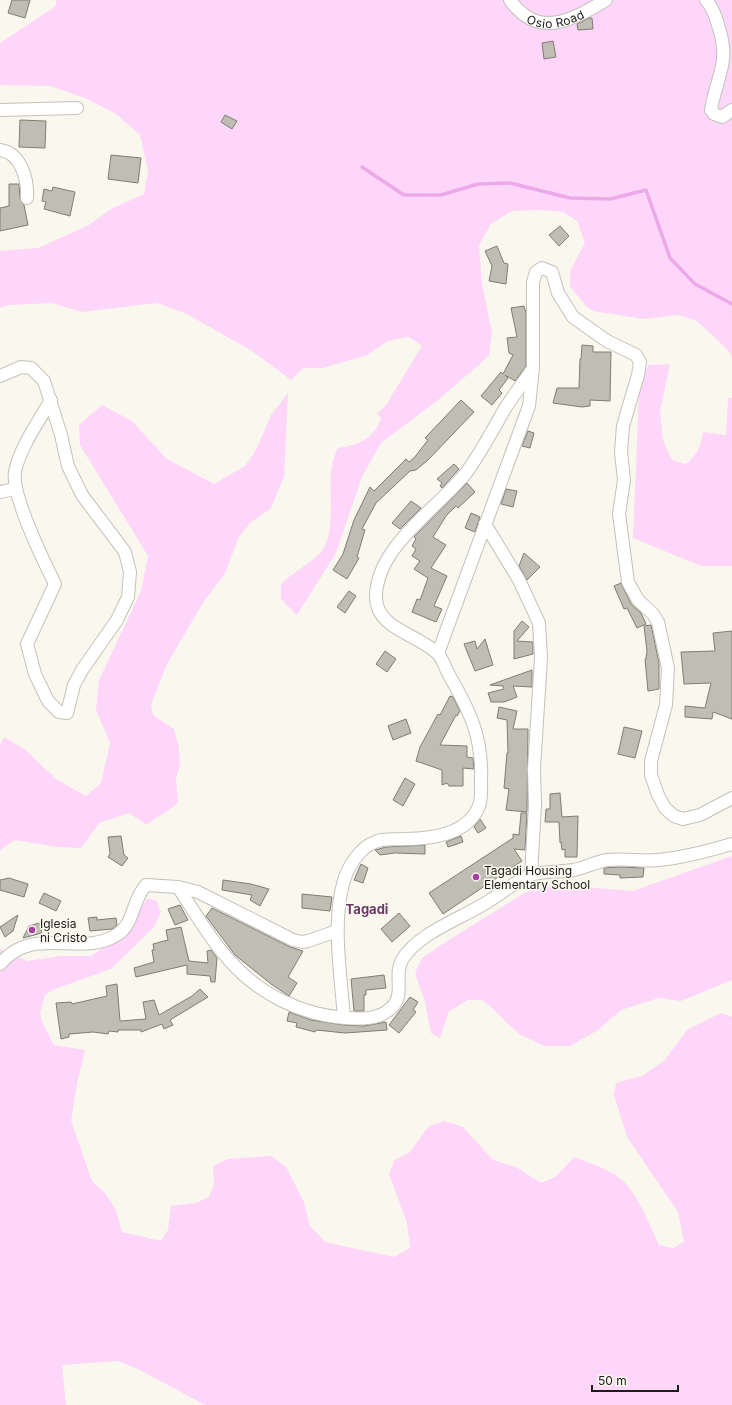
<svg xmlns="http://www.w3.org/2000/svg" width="732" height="1405" font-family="Inter,sans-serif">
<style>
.green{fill:#fdd6fa}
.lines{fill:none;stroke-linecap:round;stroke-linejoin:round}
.stream{stroke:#ebaae7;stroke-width:3.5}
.building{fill:#bfbdb4;stroke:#7f7d74}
.minor-casing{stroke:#c3c2b8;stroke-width:14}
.minor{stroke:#fff;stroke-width:12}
.poi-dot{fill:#a740a4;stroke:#faf8ee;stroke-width:1.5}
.labels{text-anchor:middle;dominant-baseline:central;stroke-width:3;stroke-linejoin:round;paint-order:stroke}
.street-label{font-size:12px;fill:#1b1b17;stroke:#faf8ee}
.poi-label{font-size:12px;fill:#1b1b17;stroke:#faf8ee;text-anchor:start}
.neighbourhood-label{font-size:13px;font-weight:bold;fill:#6b3869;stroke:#faf8ee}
</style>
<rect width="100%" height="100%" fill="#faf8ee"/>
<path class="green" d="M56,0H732V357L728,350L697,321L678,315L644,319L593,311L586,306L570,286V271L585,243L577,221L563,212L540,210L512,211L491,224L479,245L482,284L492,333L489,356L438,400L381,443L362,477L336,553L297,615L281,599V584C288,577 318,557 322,551C341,519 321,480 338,448C359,445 374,439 381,418L377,414L386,405L422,346L409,337L388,341L367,355L354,359L323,368H303L291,380L252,351L187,314L157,303L82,312L52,303L10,305L0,308V251L38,248L89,225L111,209L144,194L148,171L140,135L116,114L85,98L50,86L0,85V43L56,6Z
M670,364L660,412L663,440L672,460L686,464C697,455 701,446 703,432L726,435L728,398H732V566H701L633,538L639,393L642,376L649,365Z
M288,393L284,477L271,508L250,523L239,537L225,573L203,603L167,664L151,704L153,715L174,729L179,747L180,766L176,778L178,802C169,812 157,816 147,825L129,813L99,823L81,848L56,847L15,840L0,850V745L4,737L26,750L56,779L86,796L101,783L110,743L96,710L99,680L141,591L148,556L80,445L79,425L102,405L132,421L167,459L214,484L245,466L256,450L271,415Z
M732,856V980L681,1001L659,998L621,1010L598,1030L570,1046H544L519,1034L483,1000H468L449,1011L440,1038L431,1033L425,1002L415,973L422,958L444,943L526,892L557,885L633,891Z
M147,898L157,901L161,912L154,927L111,969L55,989L45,995L40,1013L43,1024L54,1045L85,1050L77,1083L71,1121L92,1181L106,1194L116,1210L122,1232L161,1241L168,1230L171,1206L196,1203L209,1197L214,1184L213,1166L228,1159L272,1156L286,1167L304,1202L310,1226L325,1242L394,1257L410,1248L407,1223L389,1174L394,1160L409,1153L429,1126L445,1121L463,1127L493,1160L516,1167L541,1183L555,1177L574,1157C591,1164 614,1170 626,1184C640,1199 650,1226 659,1245L673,1248L684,1242L678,1212L627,1137L614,1095L616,1083L642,1076L665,1060L687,1030L721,1013L732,1017V1405H205L140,1370L118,1361L62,1365L66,1405H0V949L27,961L61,956H91L125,934Z"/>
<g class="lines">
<path class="stream" d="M362,167L404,195H441L478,184L510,183L570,198L610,199L646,190L670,258L695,284L732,304"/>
</g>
<path class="building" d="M12,0H30L25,18L8,13Z
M589,18H592L593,29L578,30L577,24Z
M553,41L556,57L544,59L542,43Z
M225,115L237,121L232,129L221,122Z
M20,120L46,121L45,148L19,147Z
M111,155L141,158L138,183L108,179Z
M9,184H19L20,198L24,205L28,225L0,231V208L9,206Z
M53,187L75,192L70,216L44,209L46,202L42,201L44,189L52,191Z
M560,226L569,236L559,246L549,235Z
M497,246L504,263L508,264L506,284L489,281L492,266L485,251Z
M524,306L526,313V366L515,381L505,375L508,378L499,390L502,393L492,405L481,396L501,372L503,374L513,355L509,353L507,338L517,337L511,308Z
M582,345L593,346V352H611L610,401L590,400V406L582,407L553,403L557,388H579L580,359H581Z
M461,400L474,412L428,460L416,470L410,471L376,503L362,529L365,530L357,557L359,558L347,579L333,570L343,554L354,520L370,487L374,491L406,459L409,462L414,458L428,440L425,438Z
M528,431L534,433L530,448L522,446Z
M454,464L459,469L442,488L440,486L442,483L437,479Z
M467,483L475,492L458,508L456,506L446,516L433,537L446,545L431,568L447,576L434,606L442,609L436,622L412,612L417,599L420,600L428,578L414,569L420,561L412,556L416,549L412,546L416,539L414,537Z
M506,489L517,491L513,507L501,504Z
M411,501L421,508L400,529L392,523Z
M471,513L480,517L475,532L465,528Z
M524,553L540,567L527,580L519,566Z
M621,583L631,604L641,613L646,624L637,628L627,608L624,609L614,586Z
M349,591L356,596L345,613L337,607Z
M522,621L529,627L517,641L533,642V654L514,659V631Z
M651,625L659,663V689L648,691L645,659H646L647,651L644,626Z
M732,631V719L713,712L712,719L685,717V706L705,708L711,683L684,684L681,652L715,651L713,633Z
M485,639L493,665L475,671L464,644L475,641L477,649Z
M385,651L396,659L387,672L376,664Z
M532,670V687L513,686L517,697L504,702H491L488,693L504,689L503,686L490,685Z
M450,696L453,697L460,711L457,716L456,715L440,745L467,746V757L473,758L474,769L463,768V786H449L447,783L442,785V770L416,761L420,747L438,714L440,715Z
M499,707L517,711L513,729H528L527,812L506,810L509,789L504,788L507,753H508L507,720L497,718Z
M406,719L411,733L393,740L388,726Z
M624,727L642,731L635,758L618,754Z
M405,778L415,784L403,806L393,800Z
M560,793L562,817L578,816L577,857H565V849L562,850L561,842L560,843L559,822H545L546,809H550V794Z
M521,813H527L525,850L514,849L522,861L443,914L429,893L513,838V834L519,835Z
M480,819L486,828L478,833L474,827Z
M121,836L124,855L128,858L122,866L108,857L110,854L108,837Z
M461,836L463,842L448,847L446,842Z
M425,845V854L395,853L380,855L375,850L386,847Z
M361,864L368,868L363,883L354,880Z
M620,867L644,868L643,877L620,878V875L604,874V868Z
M9,878L28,884L24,897L0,890V880Z
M223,880L251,884L269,889L260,906L250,900L252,895L222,890Z
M44,893L61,901L56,911L39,903Z
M302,894L332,897L330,911L302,908Z
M180,905L188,920L175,925L168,909Z
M212,908L290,947L303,951L288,977L297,983L289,996L271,984L235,955L206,916Z
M399,913L410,926L392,942L381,929Z
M18,915L13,931L5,937L0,927Z
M97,917V920L116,918L117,925L112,929L90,931L88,918Z
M39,923L42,933L23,938L29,926Z
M181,927L189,961L208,963L207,951L211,950L217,958L215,982H211L210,976L187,974V965L136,977L134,968L154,962L152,950H154L153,944L168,940L166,930Z
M384,975L386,988L366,990V995H364V1011H354L351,979Z
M117,984L120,1021L146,1019L143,1002L154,1000L159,1015L192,996L200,989L208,997L170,1020L173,1025L164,1029L162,1024L141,1032V1030H118V1032L109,1031L108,1034L93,1032L69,1034V1037L61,1039L56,1003L71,1002L72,1004L107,996L106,986Z
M410,997L418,1002L413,1010L416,1012L399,1033L389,1025Z
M289,1012L311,1020L344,1025L364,1026L386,1022L387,1030L345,1033L316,1030L315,1032L296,1027L297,1023L287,1021Z"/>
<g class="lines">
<g class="minor-casing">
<g id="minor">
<path id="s1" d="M510,0C538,40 572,20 606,0"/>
<path d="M706,0C712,7 716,17 718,25C731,63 717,74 711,110L714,114L722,117L732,110"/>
<path d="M0,110L77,108"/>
<path d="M0,150C21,153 28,179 27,198"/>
<path d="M0,376L21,367L31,368L44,381L61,435L68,466L82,495L125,552L130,572L128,597L117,620L82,670L74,685L67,713L59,712L48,701L35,674L27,644L55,584C44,562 11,494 15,472C19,449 39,421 51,400"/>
<path d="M0,492L15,489"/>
<path d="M485,524L519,580L539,623L541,658L534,769L535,805L531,874"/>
<path d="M438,653L529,406L533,368V282L536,272L542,268L552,272L558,293L573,317L607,341L636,355L640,362L638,375L623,426L621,452L624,480L619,514L628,582L638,600L653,614L658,622L668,668L666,705L651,761V775L658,795L665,808L674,816L683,819L700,815L732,798"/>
<path d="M178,887C194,911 209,938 229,960C259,994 301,1015 346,1018C361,1019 379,1020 391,1008C406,995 393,975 402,960C418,932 466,917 492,899C505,891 516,881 530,875C541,871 561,872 574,870C585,868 595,862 607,860C624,858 641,862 658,860C683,858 708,851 732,844"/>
<path d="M0,964C35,923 81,959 118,934C134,924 132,900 146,885L178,887L198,892L293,940L302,942L308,941L337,931"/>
<path d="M344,1018C341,976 332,924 343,884C347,868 359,848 375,842C383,838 395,840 404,839C431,839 468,835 479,806C482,798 481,789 481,781C483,738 470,711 449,675C445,668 443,658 437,653C418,634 375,629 376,596C377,546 438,508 466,473C480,454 491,433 503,412C511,398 522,385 531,371"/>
</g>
</g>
<use href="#minor" class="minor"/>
</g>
<g class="poi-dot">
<circle cx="476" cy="877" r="4"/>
<circle cx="32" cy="930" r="4"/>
</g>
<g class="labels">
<g class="street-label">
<text stroke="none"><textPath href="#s1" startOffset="54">Osio Road</textPath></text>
</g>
<g class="poi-label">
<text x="484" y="870">Tagadi Housing<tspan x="484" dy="14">Elementary School</tspan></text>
<text x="40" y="923">Iglesia<tspan x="40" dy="14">ni Cristo</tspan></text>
</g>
<g class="neighbourhood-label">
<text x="367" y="909">Tagadi</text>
</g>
</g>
<path d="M592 1385v6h86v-6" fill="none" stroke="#1b1b17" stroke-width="2"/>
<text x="598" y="1385" font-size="12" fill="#1b1b17" stroke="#faf8ee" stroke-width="3" paint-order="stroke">50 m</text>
</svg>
